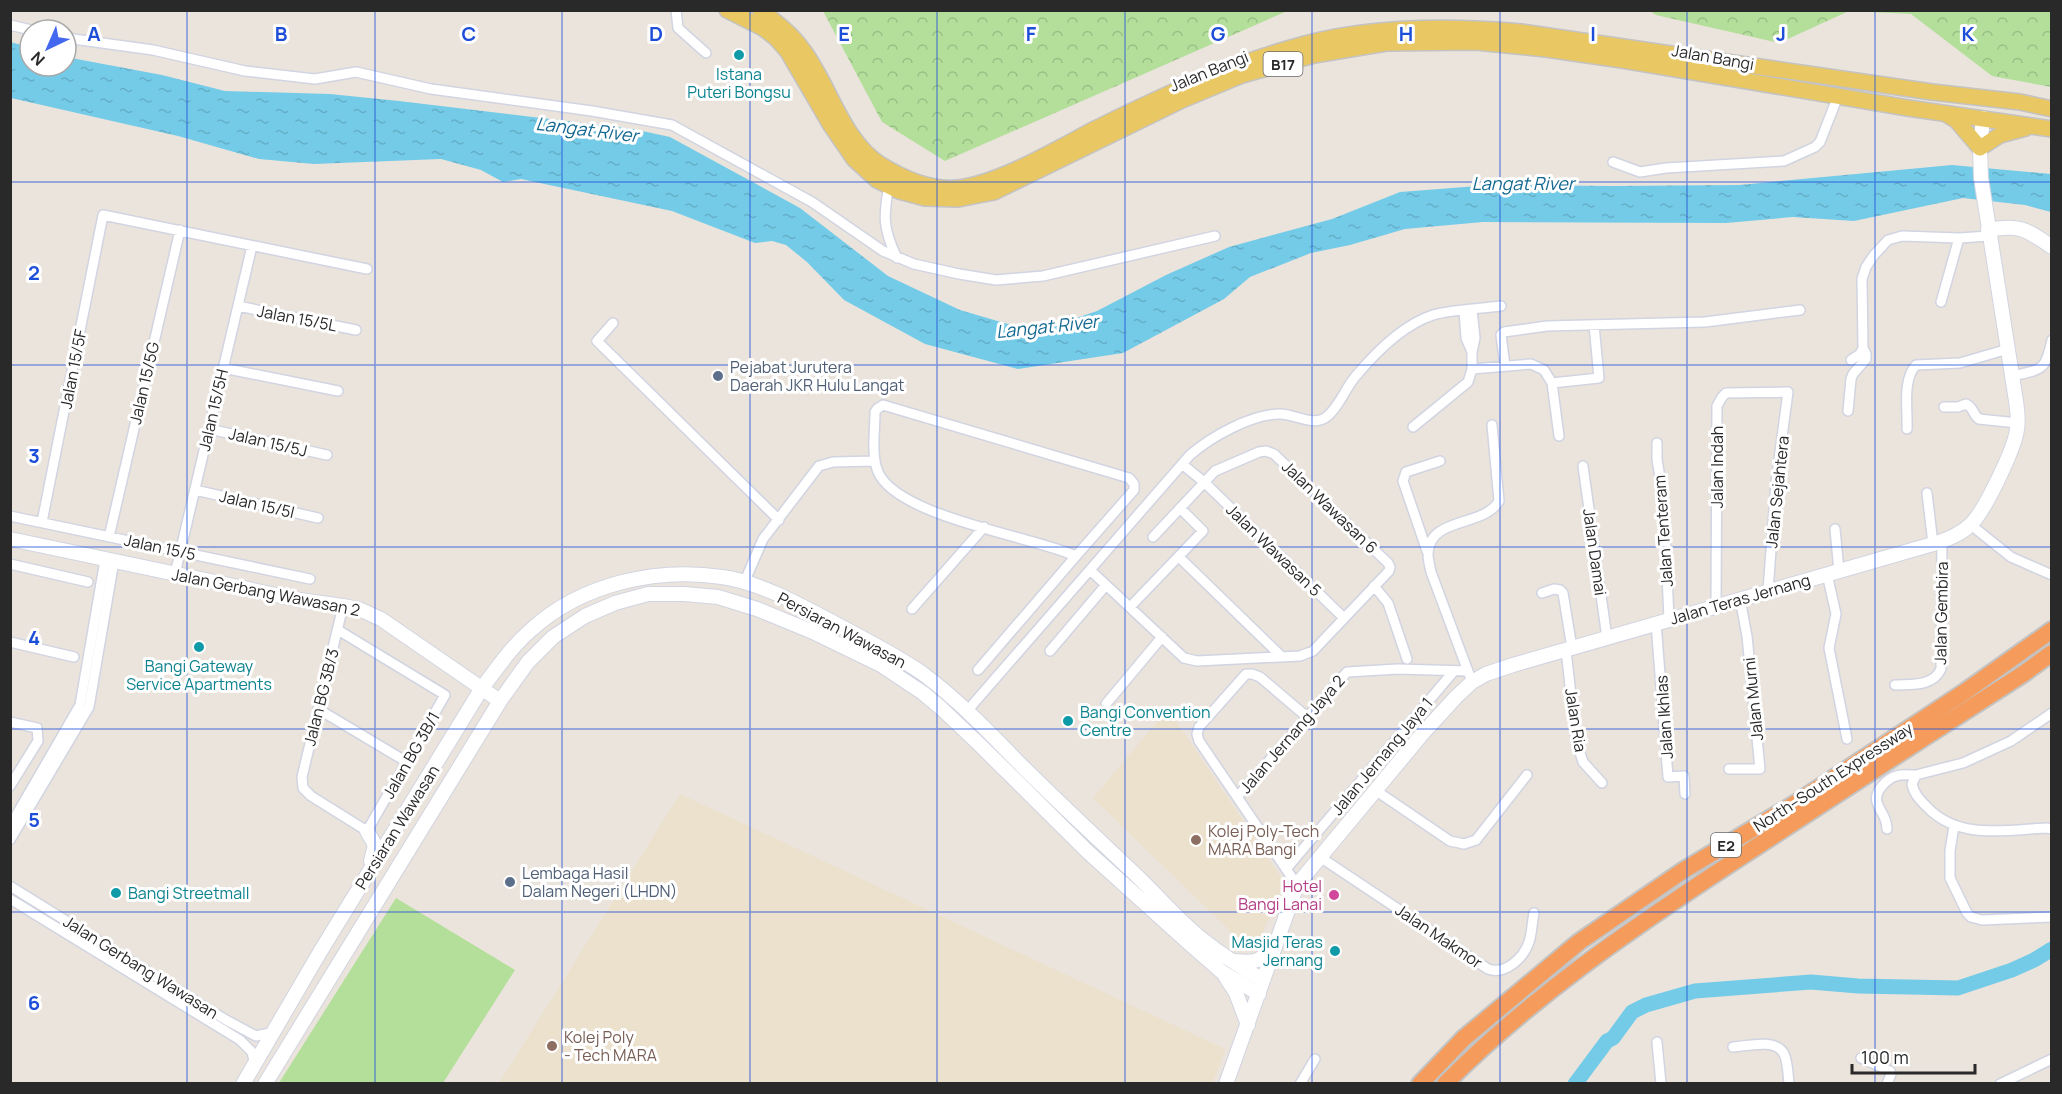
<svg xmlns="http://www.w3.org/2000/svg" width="2062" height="1094" font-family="Manrope,sans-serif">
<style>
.education{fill:#ece1cc}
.grass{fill:#b3df9b}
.forest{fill:url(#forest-crowns)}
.water{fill:url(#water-ripples)}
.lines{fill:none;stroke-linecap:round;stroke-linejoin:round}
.river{stroke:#74cbe8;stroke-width:15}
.street-casing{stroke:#d1d4e1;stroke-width:12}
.secondary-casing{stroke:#d1d4e1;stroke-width:16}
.primary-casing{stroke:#c3c3c3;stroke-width:18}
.highway-casing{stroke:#c3c3c3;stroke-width:20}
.street{stroke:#fff;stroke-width:9}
.secondary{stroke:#fff;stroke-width:14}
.primary{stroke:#e9c763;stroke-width:15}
.highway{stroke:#f59c5c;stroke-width:16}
.grid{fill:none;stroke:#1d4ed8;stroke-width:1.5;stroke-opacity:0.55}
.culture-dot{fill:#0f9aa8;stroke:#fff;stroke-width:2}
.service-dot{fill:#5c6f8a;stroke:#fff;stroke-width:2}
.education-dot{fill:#8d6e63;stroke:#fff;stroke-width:2}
.hotel-dot{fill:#d1479c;stroke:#fff;stroke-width:2}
.labels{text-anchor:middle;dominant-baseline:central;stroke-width:6;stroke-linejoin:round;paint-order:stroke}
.shield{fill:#fff;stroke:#696969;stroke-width:1.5}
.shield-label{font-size:15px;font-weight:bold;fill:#292929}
.street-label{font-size:16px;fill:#292929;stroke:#fff}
.culture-label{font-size:16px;fill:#0d838f;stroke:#fff}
.service-label{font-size:16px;fill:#4e5e75;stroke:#fff;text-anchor:start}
.education-label{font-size:16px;fill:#785e54;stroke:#fff;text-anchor:start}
.hotel-label{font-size:16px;fill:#b23c85;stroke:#fff;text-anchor:end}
.water-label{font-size:18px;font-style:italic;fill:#146992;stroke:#fff}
.grid-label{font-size:20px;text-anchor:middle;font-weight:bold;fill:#1d4ed8;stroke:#fff;stroke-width:6;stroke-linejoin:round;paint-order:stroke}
</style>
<defs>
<pattern id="forest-crowns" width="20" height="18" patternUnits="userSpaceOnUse" patternTransform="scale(1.5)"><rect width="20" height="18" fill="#b3df9b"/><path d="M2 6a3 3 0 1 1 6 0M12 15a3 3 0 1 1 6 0" fill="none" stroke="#9abf86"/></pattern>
<pattern id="water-ripples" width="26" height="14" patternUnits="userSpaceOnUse" patternTransform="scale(1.5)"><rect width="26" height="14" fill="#74cbe8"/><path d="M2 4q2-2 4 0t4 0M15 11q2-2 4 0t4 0" fill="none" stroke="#64aec7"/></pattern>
</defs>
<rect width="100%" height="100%" fill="#ebe4dc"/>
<path class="education" d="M1168,709L1284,882L1254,954L1093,798Z
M680,794L1225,1049L1213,1083H499Z"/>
<path class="grass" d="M396,898L515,970L443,1083H279Z"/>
<path class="forest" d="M823,11H1297L1285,12L945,161L882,122Z
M1650,11H1849L1779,43L1656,15Z
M1851,11H2051V87L1992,76L1911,14Z"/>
<path class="water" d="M10,42L30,47V66H66V57L162,75L225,91L330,94L399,101L633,129L670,137L800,208L888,276L960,310L1035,332L1097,311L1166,275L1229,247L1332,219L1400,192L1491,185L1613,186L1739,185L1952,165L2051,174V212L2025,205L1963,198L1854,221L1793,217L1726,223L1483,222L1405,229L1350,245L1311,253L1250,277L1224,299L1123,353L1018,369L925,344L844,300L807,262L786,245L772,241L755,243L672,211L521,179L503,182L481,170L441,159L314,164L259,159L178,136L11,98Z"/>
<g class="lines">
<path class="river" d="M1575,1084L1607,1041L1613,1038L1632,1012L1646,1005L1695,991L1811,982L1858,986L1958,988L2012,970L2034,960L2052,949"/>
<g class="street-casing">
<path id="street" d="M676,10L678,28L706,53
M10,25L31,30
M66,38L153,50L245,71L315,79L356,72L431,89L592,111L672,125L812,202L883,251L914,264L959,274L996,280L1043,276L1215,236
M1613,162L1640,172L1666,168L1784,161L1815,147L1820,142L1838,96
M889,185C883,217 883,229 897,258
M1941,302L1959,238
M238,306L356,330
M1464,311L1466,338L1472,352
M613,323L597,341L601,345L779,520
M1851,360L1860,354L1863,348L1862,279L1866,267L1874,255L1888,240L1902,236L1959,238L1989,236
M1505,366L1501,335L1504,332L1547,326L1705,322L1800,310
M223,368L338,391
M1472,369L1531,364L1544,370L1552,383L1559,436
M2012,376C2042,369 2045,372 2052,340
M1552,383L1599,378L1594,325
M883,405L1129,478L1134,484V490L1076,556C1031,536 898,517 878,472C871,455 875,431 875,412L877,409Z
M1944,407H1958L1966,404C1974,407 1972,414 1979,419L2017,423
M1848,411L1851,379L1853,374L1866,359V354L1863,348
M1413,427L1468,382L1472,369V352L1475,338L1472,310
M209,429L327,455
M1907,429C1908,410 1902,380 1916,365L1960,363L2008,349
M1657,443V459L1664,503L1669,620
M1182,464L1204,482L1344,618
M1583,466L1607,638
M195,490L318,518
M1927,493L1933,544
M10,516L310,579
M42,522L103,215L367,269
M1971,525L2011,557L2052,575
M1835,529L1839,571
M109,537L180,230
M1427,551L1403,481L1406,472L1440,461
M1179,557L1282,657
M10,564L88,582
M1090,570L1184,658L1197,661L1300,656L1313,651L1389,571L1390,567L1388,563L1274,454L1266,451L1259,452L1215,471L1153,537
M175,574L252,246
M1827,574L1836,614L1829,648L1847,739
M744,583L763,539L819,466L833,462L875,461
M1374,586L1388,603L1407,659
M1542,593L1554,589L1560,590L1563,593L1572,648
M1716,606L1717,406L1722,397L1726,393L1788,392L1776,482L1768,591
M1130,607L1203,531L1180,508
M912,609L984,527
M1656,623L1668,777L1684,776L1685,794
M338,630L445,695L367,831L311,796L303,788L302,777L343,606
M10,642L74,657
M1566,650L1576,740L1583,762L1602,783
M1050,651L1106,585
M978,670L1076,556
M1472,682L1431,572C1430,567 1428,560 1428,554C1429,516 1483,528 1499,501L1492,425
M1895,685C1911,684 1933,687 1941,669L1942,541
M1106,704L1162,637
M318,709L407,762
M967,711L1190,455C1211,437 1251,414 1280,414C1294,414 1312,426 1325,418C1338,409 1345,389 1355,377C1375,353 1402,325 1433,315C1454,309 1479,309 1501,306
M2052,713L2011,741L1963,763L1916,775L1912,784C1914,794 1920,800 1927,807C1958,840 2006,830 2046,828L2052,829
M10,722L37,728L38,741L10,786
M1729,769H1760L1747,636L1740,599
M1375,790L1450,841L1464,844L1476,840L1527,775
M1237,797L1347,672L1398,669L1468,671
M10,826L80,705L105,560
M1954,826L1950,851V878L1967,913L1971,917L1982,920L2052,917
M1887,829C1886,813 1880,814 1877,802C1874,791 1887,779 1896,776C1902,774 1910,775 1916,775
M10,840L89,707L114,561
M1320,857L1488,969C1505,975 1523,959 1529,942C1532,933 1532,923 1534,913
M1286,869L1454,671
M1297,885L1199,741L1197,734L1199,727L1246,674H1252L1260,677L1307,717
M10,886L226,1020L256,1036L274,1032
M10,899L240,1040L252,1052L255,1065
M1657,1042L1661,1084
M1733,1047C1748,1046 1776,1038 1784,1054C1788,1062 1788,1075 1789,1084
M1861,1058L1890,1071L1891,1074L1887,1084
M1300,1084L1315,1059
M2000,1084L2052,1059"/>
</g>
<g class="secondary-casing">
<path id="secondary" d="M1988,230C2019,224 2026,229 2052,247
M10,539L300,600L343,606L359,609L381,619L500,701
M367,831L375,845L371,861
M1234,961C1253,963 1261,963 1271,946
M1225,976L1236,993L1248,1025
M243,1084L320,952L482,688C498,667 512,646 532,629C582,584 656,567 722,577C760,582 804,607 838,625C866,640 896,655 922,673C957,699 988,731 1018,762C1057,801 1097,838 1137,876C1159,897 1179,921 1203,940C1222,955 1242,968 1263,980
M265,1084L500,701L528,662L553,637L585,616L615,603L648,594H684L718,597L757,609L813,632L881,665L923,693L941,708L980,745L1088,852L1190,944L1222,972L1259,994
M1226,1084L1297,885L1423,733L1456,697L1472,682L1486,674L1513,665L1933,544C1945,540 1960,535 1970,525C1984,513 2015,448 2017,429C2019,420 2017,409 2016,401L1981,178L1980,148L1983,118"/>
</g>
<g class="primary-casing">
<path id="primary" d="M727,10L763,28L776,38L788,52L830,124L854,159L877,180L899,191L925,198L958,199L994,192L1182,100L1242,75L1314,55L1386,43L1476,42L1546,49L1622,60L1908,108L2052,129
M760,10C776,22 792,34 803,50C830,86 842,140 881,165C904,179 932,191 958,188C1000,183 1057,149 1095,129C1164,95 1230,64 1305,44C1373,26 1452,26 1521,32L1932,92L2020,102L2052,109
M1946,114L1956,120L1980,148L2000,135L2026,128"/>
</g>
<g class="highway-casing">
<path id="highway" d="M1420,1084L1464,1038L1579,942L1684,870L1793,805L1966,691L2052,630
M1445,1084C1531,997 1631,929 1733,862C1829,799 1926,736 2023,674L2052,653"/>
</g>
<use href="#street" class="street"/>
<use href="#secondary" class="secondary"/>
<use href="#primary" class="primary"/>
<use href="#highway" class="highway"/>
</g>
<path class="grid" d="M187,10V1084M375,10V1084M562,10V1084M750,10V1084M937,10V1084M1125,10V1084M1312,10V1084M1500,10V1084M1687,10V1084M1875,10V1084M10,182H2052M10,365H2052M10,547H2052M10,729H2052M10,912H2052"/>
<g class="culture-dot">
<circle cx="739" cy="55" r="6"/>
<circle cx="199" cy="647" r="6"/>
<circle cx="1068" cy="721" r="6"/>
<circle cx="116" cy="893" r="6"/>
<circle cx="1335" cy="951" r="6"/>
</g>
<g class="service-dot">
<circle cx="718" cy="376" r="6"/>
<circle cx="510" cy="882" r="6"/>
</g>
<g class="education-dot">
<circle cx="1196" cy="840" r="6"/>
<circle cx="552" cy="1046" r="6"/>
</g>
<circle class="hotel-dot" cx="1334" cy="895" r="6"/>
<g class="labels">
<g class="shield">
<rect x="1263.5" y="52" width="39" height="24" rx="4.5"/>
<rect x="1711" y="833" width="30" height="24" rx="4.5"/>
</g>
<g class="shield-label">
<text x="1283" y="64">B17</text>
<text x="1726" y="845">E2</text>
</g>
<g class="street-label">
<text transform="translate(1713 57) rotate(10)">Jalan Bangi</text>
<text transform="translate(1209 71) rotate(-22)">Jalan Bangi</text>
<text transform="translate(297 318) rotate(11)">Jalan 15/5L</text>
<text transform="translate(73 369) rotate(-79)">Jalan 15/5F</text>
<text transform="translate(144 383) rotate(-77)">Jalan 15/5G</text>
<text transform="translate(213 410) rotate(-77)">Jalan 15/5H</text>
<text transform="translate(268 442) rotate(13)">Jalan 15/5J</text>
<text transform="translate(1717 467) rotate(-90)">Jalan Indah</text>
<text transform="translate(1777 492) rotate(-84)">Jalan Sejahtera</text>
<text transform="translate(257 504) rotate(13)">Jalan 15/5I</text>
<text transform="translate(1330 507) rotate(44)">Jalan Wawasan 6</text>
<text transform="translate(1663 531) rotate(-94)">Jalan Tenteram</text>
<text transform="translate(160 547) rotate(12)">Jalan 15/5</text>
<text transform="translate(1274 550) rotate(44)">Jalan Wawasan 5</text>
<text transform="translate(1595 552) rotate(82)">Jalan Damai</text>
<text transform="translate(266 592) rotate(11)">Jalan Gerbang Wawasan 2</text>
<text transform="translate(1740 599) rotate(-16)">Jalan Teras Jernang</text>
<text transform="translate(1941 613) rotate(-89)">Jalan Gembira</text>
<text transform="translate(842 630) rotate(28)">Persiaran Wawasan</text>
<text transform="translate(321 697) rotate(-76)">Jalan BG 3B/3</text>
<text transform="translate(1753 699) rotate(-96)">Jalan Murni</text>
<text transform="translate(1664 717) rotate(-94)">Jalan Ikhlas</text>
<text transform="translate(1576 720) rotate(81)">Jalan Ria</text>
<text transform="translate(1292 734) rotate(-49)">Jalan Jernang Jaya 2</text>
<text transform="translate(411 755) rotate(-60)">Jalan BG 3B/1</text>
<text transform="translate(1382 756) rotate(-50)">Jalan Jernang Jaya 1</text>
<text transform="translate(1833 777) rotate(-33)">North–South Expressway</text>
<text transform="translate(397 827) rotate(-58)">Persiaran Wawasan</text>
<text transform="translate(1439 936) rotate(34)">Jalan Makmor</text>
<text transform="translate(141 967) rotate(32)">Jalan Gerbang Wawasan</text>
</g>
<g class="culture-label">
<text x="739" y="74">Istana<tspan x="739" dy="18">Puteri Bongsu</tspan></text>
<text x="199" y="666">Bangi Gateway<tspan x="199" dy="18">Service Apartments</tspan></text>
<text x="1080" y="712" text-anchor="start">Bangi Convention<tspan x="1080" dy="18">Centre</tspan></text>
<text x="128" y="893" text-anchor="start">Bangi Streetmall</text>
<text x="1323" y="942" text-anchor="end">Masjid Teras<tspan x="1323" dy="18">Jernang</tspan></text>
</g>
<g class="service-label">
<text x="730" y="367">Pejabat Jurutera<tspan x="730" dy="18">Daerah JKR Hulu Langat</tspan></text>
<text x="522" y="873">Lembaga Hasil<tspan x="522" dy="18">Dalam Negeri (LHDN)</tspan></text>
</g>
<g class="education-label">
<text x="1208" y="831">Kolej Poly-Tech<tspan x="1208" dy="18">MARA Bangi</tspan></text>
<text x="564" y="1037">Kolej Poly<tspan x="564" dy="18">- Tech MARA</tspan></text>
</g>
<g class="hotel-label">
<text x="1322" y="886">Hotel<tspan x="1322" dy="18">Bangi Lanai</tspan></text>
</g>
<g class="water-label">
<text transform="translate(587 129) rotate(7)">Langat River</text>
<text x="1523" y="183">Langat River</text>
<text transform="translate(1047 326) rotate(-6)">Langat River</text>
</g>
</g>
<g class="grid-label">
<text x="94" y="41">A</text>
<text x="281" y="41">B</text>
<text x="469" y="41">C</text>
<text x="656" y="41">D</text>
<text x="844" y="41">E</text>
<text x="1031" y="41">F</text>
<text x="1218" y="41">G</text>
<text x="1406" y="41">H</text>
<text x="1593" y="41">I</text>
<text x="1781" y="41">J</text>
<text x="1968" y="41">K</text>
<text x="34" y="280">2</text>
<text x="34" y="463">3</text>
<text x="34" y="645">4</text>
<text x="34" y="827">5</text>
<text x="34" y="1010">6</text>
</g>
<rect width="2062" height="1094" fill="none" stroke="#292929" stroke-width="24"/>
<g transform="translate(48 48) rotate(224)"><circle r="28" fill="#ffffff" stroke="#a9a9a9" stroke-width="1.5"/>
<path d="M0-4.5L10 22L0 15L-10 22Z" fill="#4467f0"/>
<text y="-9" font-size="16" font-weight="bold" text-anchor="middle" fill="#292929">N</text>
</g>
<path d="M1852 1064v9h123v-9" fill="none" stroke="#292929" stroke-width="3"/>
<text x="1861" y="1064" font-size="18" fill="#292929" stroke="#ffffff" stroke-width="4.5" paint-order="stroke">100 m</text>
</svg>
